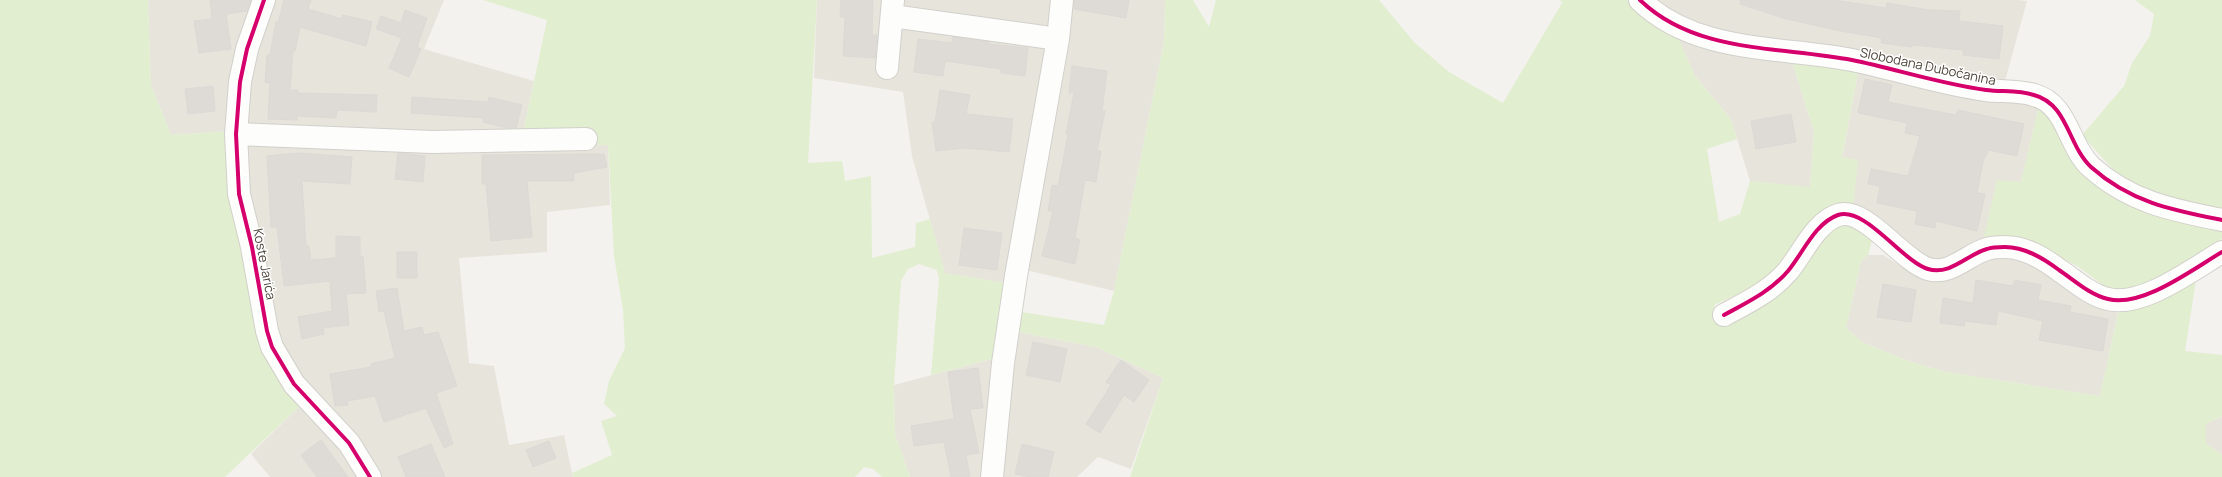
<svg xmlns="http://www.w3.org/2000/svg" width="2222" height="477" font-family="Manrope,sans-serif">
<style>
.residential{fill:#e7e4dc}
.green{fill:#e1eecf}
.building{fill:#dedbd6;stroke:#dcd9d4}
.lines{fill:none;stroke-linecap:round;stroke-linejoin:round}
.minor-casing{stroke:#d2d0cb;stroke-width:24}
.minor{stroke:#fdfdfc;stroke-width:22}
.cycleway-casing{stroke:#fff;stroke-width:6}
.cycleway{stroke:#d6006c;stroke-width:4}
.labels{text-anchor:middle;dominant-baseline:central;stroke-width:3;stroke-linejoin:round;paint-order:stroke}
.street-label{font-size:13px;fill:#4b4439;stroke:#fff}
</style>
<rect width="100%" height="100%" fill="#f4f2ee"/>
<path class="residential" d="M148,0H256L231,131L171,135L151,85Z
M273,0H444L424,49L534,81L523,133L431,134L242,125L250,63Z
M817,0H883L899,27L1045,48L1006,283L945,273L912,156L903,92L814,78Z
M900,0H1055L1050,28L907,9Z
M1069,0H1165L1164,42L1114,291L1026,270Z
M1651,0H2018L2027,1L2005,81L1705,32Z
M1677,36L1791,58L1814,132L1810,188L1750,181L1731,119L1695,76Z
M1859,68L2039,106L2021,182L1983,241L1952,259L1935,261L1922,255L1853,209L1842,158Z
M251,142L424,149L608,145L610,205L547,212V252L459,258L469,363L494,366L509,445L564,435L573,477H376L283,355L248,200L246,150Z
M1868,255H1883L1915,275L1997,256L2010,257L2031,262L2101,308L2118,313L2100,396L1946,372L1908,361L1862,342L1846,328L1861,261Z
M1018,332L1096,347L1163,378L1131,469L1098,457L1077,477H1000Z
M996,358L985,477H910L895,434L894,385Z
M302,404L336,440L362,477H270L251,454Z
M2222,416V455L2206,443V424Z"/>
<path class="green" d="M0,0H148L151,85L171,135L231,131L245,272L263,352L302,404L225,477H0Z
M483,0H817L808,163L842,161L845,181L871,176L872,258L915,247L916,223L930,219L945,273L1006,283L996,358L931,375L939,279L937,270L919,264L908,269L901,281L894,385L895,434L910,477H882L873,469L864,467L855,477H573L572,473L612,455L601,421L617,416L604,404L609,381L625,348L623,310L614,256L608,145H593L523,133L547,20Z
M1165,0H1193L1209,27L1216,0H1379L1414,42L1449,72L1503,103L1562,3L1560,0H1627L1677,35L1695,76L1731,119L1737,139L1707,149L1719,222L1740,214L1750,181L1810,187L1814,132L1791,58L1859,68L1842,157L1858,160L1853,209L1799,240L1762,283L1714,305L1720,321L1838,223L1853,225L1873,237L1868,255L1861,261L1846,328L1862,342L1908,361L1946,372L2100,396L2118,313L2155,302L2197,273L2185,351L2222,355V416L2206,424V443L2222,455V477H1130L1163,378L1096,347L1018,332L1022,312L1104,325L1114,291L1164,42Z
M2135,0H2222V209L2148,194L2116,173L2082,135L2124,86L2132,63L2150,36L2154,14Z
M2039,106L2052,117L2081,170L2222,228V239L2151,283L2124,291L2107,288L2077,266L2035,245L1983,241L1997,180L2021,182Z"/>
<path class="building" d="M210,0H251L247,11L226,14L231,49L199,53L194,21L212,19Z
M284,0H311L308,9L342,19L343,15L372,22L366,46L300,27L295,51H293L290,90H298V93L377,95L376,112L337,110L336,118L297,116V120L268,119L270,83L265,82L267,55H270L276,22L278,23Z
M841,0H873L872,35H877L875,58L843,56L845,17H840Z
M1074,0H1129L1126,18L1074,9Z
M1740,0H1834L1886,8L1887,3L1928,10L1960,11L1959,21L2003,26L1999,59L1963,55V50L1912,45V47L1881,43L1882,38L1835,30L1783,18L1740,4Z
M405,10L427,18L417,47L421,49L409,77L389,68L402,38L376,29L381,16L401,23Z
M953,37L989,42V44L1028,48L1025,76L1001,73V69L945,61L943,76L914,72L918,39L952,43Z
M1072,66L1107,71L1102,111H1105L1097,151H1101L1096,182L1085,180L1075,238L1080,240L1075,264L1042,256L1053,211H1048L1052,185L1058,186L1068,135L1066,134L1074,93H1069Z
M1865,79L1892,85L1888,102L1956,115L1958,110L2024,124L2017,156L1989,150L1983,161L1977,193L1985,194L1977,231L1936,221L1935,228L1915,224L1917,211L1877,203L1880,186L1868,184L1871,169L1908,176L1920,136L1905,133L1907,123L1858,113Z
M213,86L215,111L188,114L185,89Z
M940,90L970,95L966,114L1013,119L1009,152L965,148L936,151L932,122H935Z
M412,97L488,102L489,97L522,105L516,128H507L483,122L484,118L411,113Z
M1791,114L1796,142L1756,149L1751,121Z
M298,153L352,157L350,184L302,181L306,246H309L311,260L336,258V236L360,237V256H363L366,293L346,294L349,325L323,328L324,334L302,339L298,317L332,311L330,281L284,286L277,227H271L267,156Z
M398,153L425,156L423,182L395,179Z
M586,154H604L607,167L574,173V181H527L532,237L491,241L486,184H482V155Z
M964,228L1002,233L997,270L959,265Z
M397,252H417V278H397Z
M1976,280L2013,286L2015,280L2041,285L2038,300L2071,306L2070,312L2108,319L2103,351L2039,340L2043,321L1998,311L1996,325L1965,321L1964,326L1940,323L1943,298L1973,303Z
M1883,284L1916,290L1911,322L1877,317Z
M397,288L404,331L422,327L424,335L438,332L457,386L436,393L453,444L444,448L426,408L384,422L375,396L347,401L348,405L335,406L330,374L371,367V364L395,358L384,311L379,312L376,291Z
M1033,342L1067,349L1060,382L1026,375Z
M1121,360L1149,380L1134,402L1124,395L1100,433L1086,424L1111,385L1106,382Z
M978,368L983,408L970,409L979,453L966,455L970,477H951L944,442L914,446L911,426L954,419L948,372Z
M321,440L348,477H317L301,455Z
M549,441L556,458L533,467L526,450Z
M431,444L445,477H406L398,457Z
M1022,444L1054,452L1048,477H1029L1015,474Z"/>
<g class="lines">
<g class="minor-casing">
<path id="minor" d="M264,0L247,49L240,82L236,134L239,194L252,247L267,331L272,347L294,384L349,443L370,477
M1640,0C1696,54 1780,46 1852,60C1896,69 1941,84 1986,90C2002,92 2019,90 2034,95C2068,104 2068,146 2091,167C2130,202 2172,210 2222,220
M892,16L1058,39
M887,68L893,0
M236,134L432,142L586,139
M1724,315C1748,302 1771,291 1788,271C1803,253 1815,223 1838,215C1865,206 1902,261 1928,269C1950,276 1968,254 1987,249C1992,247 1999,247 2005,247C2025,247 2043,258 2059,270C2074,280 2090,295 2108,299C2142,308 2193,269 2222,252
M992,477L1003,363L1016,276L1058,39L1062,0"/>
</g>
<use href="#minor" class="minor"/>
<g class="cycleway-casing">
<path id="cycleway" d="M264,0L247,49L240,82L236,134L239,194L252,247L267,331L272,347L294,384L349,443L370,477
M1640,0C1696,54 1780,46 1852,60C1896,69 1941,84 1986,90C2002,92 2019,90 2034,95C2068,104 2068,146 2091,167C2130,202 2172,210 2222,220
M1724,315C1748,302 1771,291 1788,271C1803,253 1815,223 1838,215C1865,206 1902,261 1928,269C1950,276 1968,254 1987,249C1992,247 1999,247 2005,247C2025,247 2043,258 2059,270C2074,280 2090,295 2108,299C2142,308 2193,269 2222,252"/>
</g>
<use href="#cycleway" class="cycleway"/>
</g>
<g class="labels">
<g class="street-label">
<text transform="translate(1928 66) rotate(12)">Slobodana Dubočanina</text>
<text transform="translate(265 264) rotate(79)">Koste Jarića</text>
</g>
</g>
</svg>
